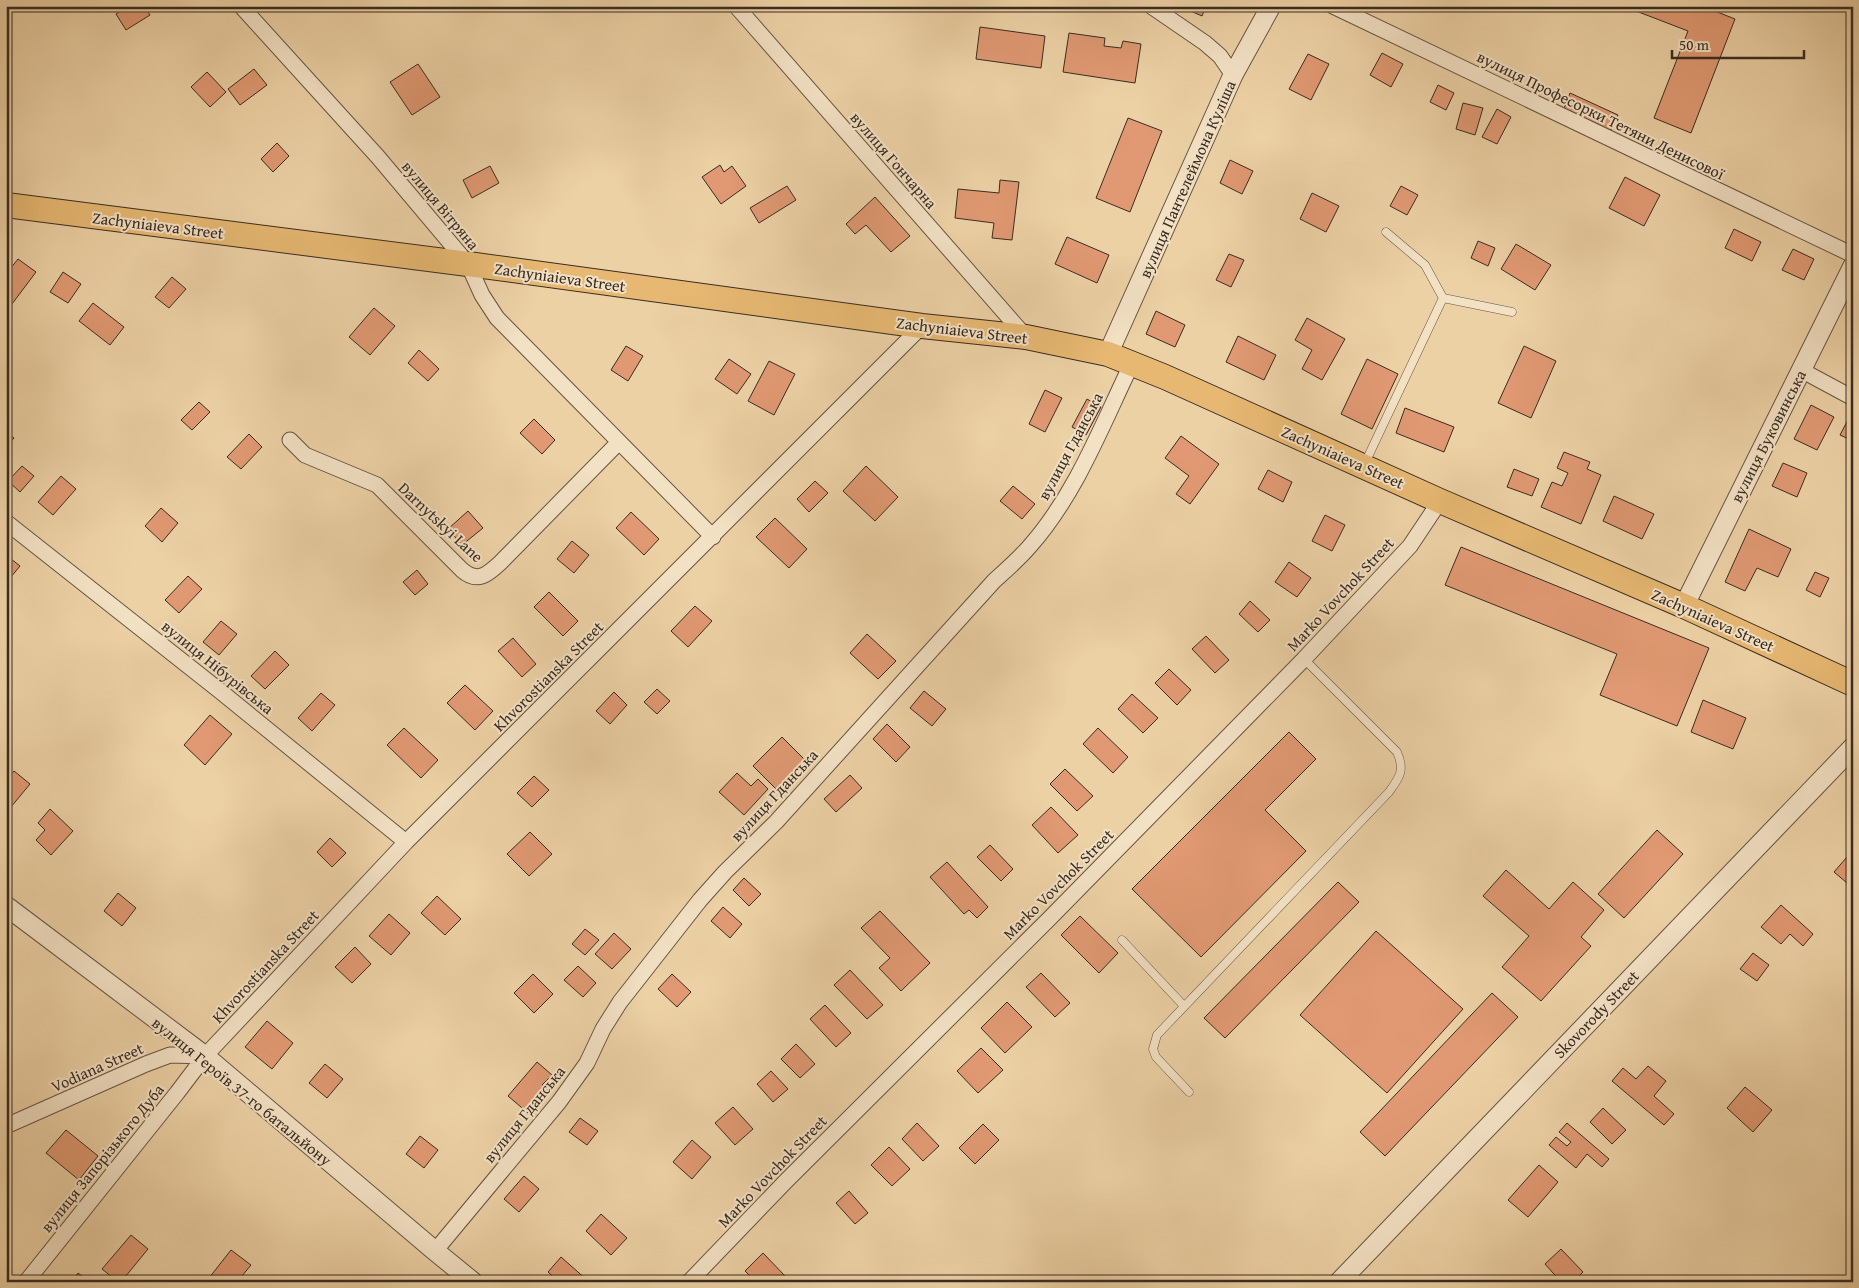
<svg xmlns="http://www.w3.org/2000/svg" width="1859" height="1288" font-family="'Gentium Book Plus',serif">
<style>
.building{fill:#e09972;stroke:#392c22}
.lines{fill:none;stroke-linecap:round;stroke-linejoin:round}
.service-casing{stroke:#665543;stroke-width:9}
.minor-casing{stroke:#665543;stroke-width:17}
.tertiary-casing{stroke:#665543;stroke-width:21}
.primary-casing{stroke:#392c22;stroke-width:26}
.service{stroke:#f3e1c4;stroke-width:8}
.minor{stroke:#f3e1c4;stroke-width:15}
.tertiary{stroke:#f3e1c4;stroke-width:19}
.primary{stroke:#e6b872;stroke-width:24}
.labels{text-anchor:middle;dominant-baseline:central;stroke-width:4;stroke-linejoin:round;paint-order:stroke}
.street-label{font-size:16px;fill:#392c22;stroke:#f3e1c4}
</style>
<rect width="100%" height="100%" fill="#ecd1a5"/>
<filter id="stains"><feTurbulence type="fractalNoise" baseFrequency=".004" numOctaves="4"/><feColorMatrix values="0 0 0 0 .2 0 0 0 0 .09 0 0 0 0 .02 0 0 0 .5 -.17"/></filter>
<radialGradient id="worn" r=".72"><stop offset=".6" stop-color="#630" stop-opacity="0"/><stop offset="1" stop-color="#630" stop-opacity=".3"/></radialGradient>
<path class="building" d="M128,6H144L150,15L126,30L116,14Z
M1179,6H1206L1202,16Z
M1623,6H1702L1735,19L1691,133L1654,118L1688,31Z
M980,27L1045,36L1041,68L976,59Z
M1069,33L1105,38L1104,46L1121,48L1123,41L1141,44L1135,83L1063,72Z
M1382,53L1403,64L1391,87L1370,75Z
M1308,54L1329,64L1311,100L1289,89Z
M418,64L440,97L412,115L390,82Z
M254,69L267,85L240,105L228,89Z
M207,72L226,92L210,107L191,87Z
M1438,85L1454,93L1446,110L1430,102Z
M1570,93L1618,115L1610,132L1563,111Z
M1463,103L1483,108L1475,135L1456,129Z
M1497,109L1511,117L1497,144L1482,137Z
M1128,118L1162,131L1130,212L1096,198Z
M277,143L289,156L273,172L261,159Z
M1230,160L1253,171L1242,194L1220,183Z
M720,165L724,172L732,166L746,186L721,204L702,177Z
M490,166L499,183L472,198L463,180Z
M1625,177L1660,195L1644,226L1609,208Z
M1000,180L1019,182L1012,240L992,238L994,223L955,218L958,189L999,193Z
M787,186L796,200L759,223L750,208Z
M1401,186L1418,195L1407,215L1390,206Z
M1312,193L1339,206L1326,232L1300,219Z
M875,197L910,236L891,252L866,225L855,234L846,224Z
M1734,229L1761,242L1752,261L1725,248Z
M1067,237L1109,255L1097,283L1055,264Z
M1478,241L1495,248L1488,266L1471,258Z
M1516,244L1551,265L1535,290L1501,269Z
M1793,249L1814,259L1804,280L1782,270Z
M1229,254L1244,260L1231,287L1216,280Z
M18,259L36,272L12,304L6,301V274Z
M63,272L81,284L68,303L50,292Z
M172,277L186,289L169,308L155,297Z
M93,303L124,327L110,345L79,321Z
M374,308L395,326L370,355L349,337Z
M1156,311L1185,325L1175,347L1146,334Z
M1307,318L1345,339L1322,380L1302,369L1312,350L1295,340Z
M1238,336L1276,355L1264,380L1226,362Z
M626,346L643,356L628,381L611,370Z
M1524,346L1556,361L1531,418L1498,403Z
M419,350L439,369L428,381L408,363Z
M729,359L751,374L737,394L715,379Z
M1367,359L1398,374L1372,429L1341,414Z
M769,361L795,374L774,415L748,401Z
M1045,390L1062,398L1045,432L1029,424Z
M1087,399L1101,407L1086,435L1072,427Z
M199,402L210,412L192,430L181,420Z
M1811,405L1834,417L1817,450L1794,439Z
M1405,408L1454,427L1444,452L1396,433Z
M1852,412L1853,413V441L1840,435Z
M534,419L555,440L542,454L520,433Z
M6,432L14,438L6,447Z
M249,434L262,447L241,469L227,457Z
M1181,436L1219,464L1190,504L1176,494L1189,476L1165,458Z
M1564,452L1590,462L1587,469L1601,475L1581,524L1541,507L1552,482L1562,486L1568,473L1557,468Z
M1783,463L1807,473L1797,497L1772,486Z
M22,466L34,476L20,492L8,481Z
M866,466L898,497L875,521L843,491Z
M1514,469L1539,479L1532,496L1507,487Z
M1268,470L1292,482L1283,502L1258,489Z
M61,476L76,489L53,515L38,502Z
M815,481L828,493L809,512L797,499Z
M1013,486L1035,504L1022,519L1000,501Z
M1614,496L1654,514L1642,539L1603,521Z
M161,508L178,523L162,542L145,526Z
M468,511L483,528L462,545L448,529Z
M631,512L659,539L644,555L616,528Z
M1325,515L1345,525L1332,551L1312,541Z
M775,518L807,549L789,568L756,537Z
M1749,529L1791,549L1778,577L1757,568L1745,591L1725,582Z
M572,541L589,555L574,573L557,559Z
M1461,547L1709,648L1677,726L1600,695L1617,654L1445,585Z
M6,555L20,566L6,583Z
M1289,562L1311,578L1297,597L1275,582Z
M417,570L428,584L415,595L403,582Z
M1815,572L1829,578L1820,597L1806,590Z
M188,576L202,589L179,613L165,600Z
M549,592L578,621L563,636L534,607Z
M1250,601L1270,620L1258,632L1239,614Z
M695,606L712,621L688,647L671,631Z
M221,621L237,634L219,655L203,642Z
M867,634L896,661L878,679L850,653Z
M1206,636L1229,660L1215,673L1192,649Z
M513,638L536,664L522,677L498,651Z
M275,651L289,665L265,689L251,676Z
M1169,669L1191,690L1177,705L1155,683Z
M465,685L493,711L475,730L447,703Z
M657,689L670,701L657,714L644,702Z
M924,691L946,709L932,726L910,708Z
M614,692L627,705L610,724L596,711Z
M321,693L335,705L312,731L298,718Z
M1132,694L1158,718L1143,733L1118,709Z
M1703,700L1746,718L1733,749L1691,732Z
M210,715L232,734L205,765L184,745Z
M887,724L910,747L896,762L873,739Z
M404,728L438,760L421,778L387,745Z
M1098,728L1128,757L1113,773L1083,744Z
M1289,732L1316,759L1265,810L1306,851L1201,957L1132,889Z
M782,737L805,760L776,789L753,766Z
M1065,769L1093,796L1077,811L1050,784Z
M14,771L30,784L6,813V780Z
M737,773L751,786L758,779L768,789L744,815L719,792Z
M850,775L862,788L836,812L824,799Z
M534,776L549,790L532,807L517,793Z
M1051,807L1078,835L1058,853L1032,825Z
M50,809L73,831L51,855L36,840L45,830L38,823Z
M1657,830L1683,854L1624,918L1598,894Z
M530,832L552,854L529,876L507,854Z
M330,838L346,853L332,867L317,852Z
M990,845L1013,869L1001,881L977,857Z
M1853,850V888L1834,872Z
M947,862L988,907L977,918L969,910L964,914L930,877Z
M1506,870L1549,909L1573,882L1604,910L1581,937L1591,946L1541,1001L1502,967L1529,936L1483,896Z
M744,878L761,894L749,906L733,890Z
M1338,882L1359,902L1225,1038L1204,1018Z
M118,893L136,908L122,926L104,911Z
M437,896L461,919L445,935L421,913Z
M1781,905L1813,934L1803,946L1790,934L1781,944L1761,927Z
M723,907L742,924L730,938L711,921Z
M880,911L930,963L901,991L879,968L890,958L861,928Z
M389,914L410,933L391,955L369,936Z
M1080,916L1118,953L1099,973L1061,935Z
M585,929L599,940L585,955L572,944Z
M1376,931L1463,1009L1387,1093L1300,1015Z
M614,933L631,949L612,969L595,954Z
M355,947L371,964L352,983L335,967Z
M1753,953L1769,965L1757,981L1740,969Z
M578,966L596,983L583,997L564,980Z
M850,970L883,1005L867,1019L834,985Z
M1041,973L1070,1003L1055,1017L1026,987Z
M533,974L553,994L534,1013L514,993Z
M672,974L691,992L677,1007L658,989Z
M1492,993L1518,1017L1385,1156L1360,1132Z
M1007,1002L1032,1027L1005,1053L981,1028Z
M825,1005L851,1033L836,1047L810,1019Z
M267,1021L293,1043L272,1069L245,1047Z
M796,1044L815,1064L800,1078L781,1059Z
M981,1048L1003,1070L978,1093L957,1071Z
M537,1062L552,1075L542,1085L548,1090L528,1113L508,1096Z
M325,1064L343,1079L327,1098L309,1083Z
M1648,1066L1666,1081L1654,1096L1674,1114L1664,1125L1612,1081L1623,1068L1636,1079Z
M771,1071L788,1089L773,1102L757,1084Z
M1745,1087L1772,1110L1753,1132L1727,1108Z
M733,1107L753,1129L735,1145L715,1123Z
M1603,1108L1626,1130L1612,1144L1590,1122Z
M580,1118L598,1131L587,1145L569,1132Z
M917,1123L939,1146L923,1161L902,1139Z
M1567,1123L1609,1159L1602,1167L1587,1154L1576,1168L1549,1145L1556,1137L1567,1146L1571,1142L1559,1132Z
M983,1124L999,1140L975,1164L959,1148Z
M66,1130L98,1156L79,1180L46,1153Z
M420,1136L438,1150L424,1168L406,1154Z
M692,1140L711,1157L692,1179L673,1162Z
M889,1147L910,1169L892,1186L871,1165Z
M1539,1165L1558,1182L1528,1217L1508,1200Z
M524,1176L539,1189L519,1212L504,1199Z
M849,1191L868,1213L855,1224L836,1203Z
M601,1214L627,1238L611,1255L586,1231Z
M131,1235L148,1249L121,1282H118L102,1269Z
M1561,1249L1583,1272L1573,1282H1561L1545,1264Z
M231,1250L251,1265L237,1282H214L209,1278Z
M763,1253L786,1277L782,1282H756L745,1271Z
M561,1257L587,1280L585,1282H559L548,1272Z
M78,1273L90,1282H72Z"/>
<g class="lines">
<g class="service-casing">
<path id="service" d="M1386,232L1425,265L1443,298L1512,312
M1365,463L1443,298
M1122,940L1184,1006
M1189,1092L1156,1057L1153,1049L1157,1035L1389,792C1400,777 1405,770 1397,752L1304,659"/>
</g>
<g class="minor-casing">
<path id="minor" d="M241,6L378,157L468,264L482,295L497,318L713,537
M736,6L1026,337
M1151,6L1205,43L1220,56L1233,75
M1333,6L1853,255
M1801,370L1853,398
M290,440L305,455L377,485L462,570C478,584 488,574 501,562L618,443
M6,522L220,691L406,842
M6,1126L146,1064L170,1055L205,1056
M435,1251L559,1102L587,1063L603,1029L620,1002L700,900L725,872L776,822L994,581C1006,570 1019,559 1030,546C1076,494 1102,425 1132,363
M26,1282L177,1093L205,1056L406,842L922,326
M689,1282L786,1181L1050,918L1304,659L1410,546L1440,501"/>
</g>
<g class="tertiary-casing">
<path id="tertiary" d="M1108,354L1233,75L1271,6
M1684,606L1853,266
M6,906L205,1056L435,1251L473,1282
M1339,1282L1853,747"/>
</g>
<g class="primary-casing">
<path id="primary" d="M6,205L468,264L922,326L1026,337L1108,354L1165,377L1440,501L1684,606L1853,684"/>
</g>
<use href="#service" class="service"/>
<use href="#minor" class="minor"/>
<use href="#tertiary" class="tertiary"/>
<use href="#primary" class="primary"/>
</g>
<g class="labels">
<g class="street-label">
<text transform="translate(1601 115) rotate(26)">вулиця Професорки Тетяни Денисової</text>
<text transform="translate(894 160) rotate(49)">вулиця Гончарна</text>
<text transform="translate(1187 179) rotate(-66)">вулиця Пантелеймона Куліша</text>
<text transform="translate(441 205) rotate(50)">вулиця Вітряна</text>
<text transform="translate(158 225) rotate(7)">Zachyniaieva Street</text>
<text transform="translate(560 277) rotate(8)">Zachyniaieva Street</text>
<text transform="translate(962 330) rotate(7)">Zachyniaieva Street</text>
<text transform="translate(1768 436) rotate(-63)">вулиця Буковинська</text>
<text transform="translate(1070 446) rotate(-62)">вулиця Гданська</text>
<text transform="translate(1343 457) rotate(24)">Zachyniaieva Street</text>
<text transform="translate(441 522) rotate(43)">Darnytskyi Lane</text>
<text transform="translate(1340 594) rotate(-47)">Marko Vovchok Street</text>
<text transform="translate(1713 620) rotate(24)">Zachyniaieva Street</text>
<text transform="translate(218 667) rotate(39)">вулиця Нібурівська</text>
<text transform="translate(548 676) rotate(-45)">Khvorostianska Street</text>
<text transform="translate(774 795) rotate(-47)">вулиця Гданська</text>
<text transform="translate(1058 884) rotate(-45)">Marko Vovchok Street</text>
<text transform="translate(265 966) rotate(-47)">Khvorostianska Street</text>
<text transform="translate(1596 1014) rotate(-46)">Skovorody Street</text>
<text transform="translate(97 1067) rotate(-24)">Vodiana Street</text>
<text transform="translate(242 1091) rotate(39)">вулиця Героїв 37-го батальйону</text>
<text transform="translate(524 1114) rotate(-51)">вулиця Гданська</text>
<text transform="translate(102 1158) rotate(-51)">вулиця Запорізького Дуба</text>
<text transform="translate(772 1171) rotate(-46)">Marko Vovchok Street</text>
</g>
</g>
<rect width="1859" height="1288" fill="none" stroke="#ecd1a5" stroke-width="25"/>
<rect x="8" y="8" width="1844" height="1273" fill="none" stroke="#392c22" stroke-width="2.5"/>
<rect x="12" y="12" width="1834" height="1263" fill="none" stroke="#392c22"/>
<path d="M1672 50v8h132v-8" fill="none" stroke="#392c22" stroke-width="2.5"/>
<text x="1679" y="50" font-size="15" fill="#392c22" stroke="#f3e1c4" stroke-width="4" paint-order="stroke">50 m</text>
<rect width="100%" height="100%" filter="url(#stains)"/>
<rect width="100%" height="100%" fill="url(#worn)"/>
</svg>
